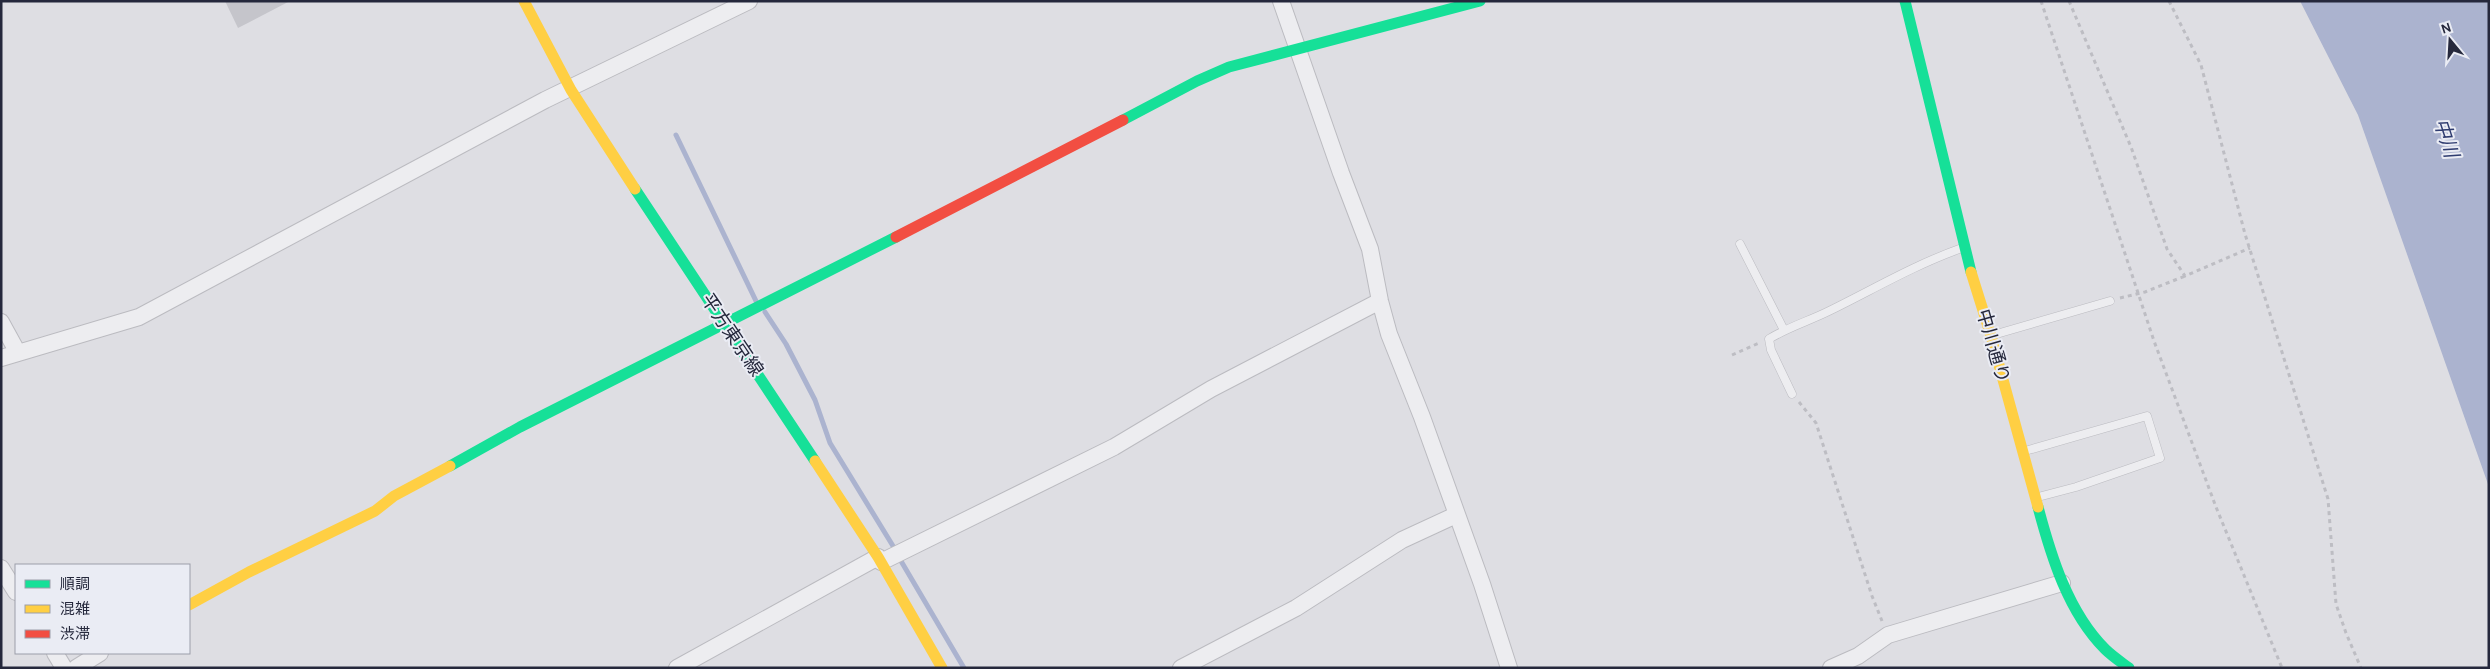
<svg xmlns="http://www.w3.org/2000/svg" width="2490" height="669" font-family="Karla,'Noto Sans JP',sans-serif">
<style>
.water{fill:#abb3cf}
.lines{fill:none;stroke-linecap:round;stroke-linejoin:round}
.stream{stroke:#abb3cf;stroke-width:5}
.building{fill:#c5c5cb}
.lane-casing{stroke:#bbbbc0;stroke-width:9}
.street-casing{stroke:#bbbbc0;stroke-width:18}
.path{stroke:#bdbdc3;stroke-width:3;stroke-dasharray:4 4;stroke-linecap:butt}
.lane{stroke:#ededf0;stroke-width:8}
.street{stroke:#ededf0;stroke-width:16}
.fast{stroke:#16e098;stroke-width:11}
.slow{stroke:#ffcf43;stroke-width:11}
.jam{stroke:#f24e42;stroke-width:11}
.labels{text-anchor:middle;dominant-baseline:central;stroke-width:4;stroke-linejoin:round;paint-order:stroke}
.street-label{font-size:19px;fill:#25283c;stroke:#eaecf4}
.water-label{font-size:20px;font-style:italic;fill:#2f3c70;stroke:#eaecf4}
</style>
<rect width="100%" height="100%" fill="#dedee3"/>
<path class="water" d="M2300,1H2489V487L2358,115Z"/>
<g class="lines">
<path class="stream" d="M676,135L756,301
M765,312L786,344L815,400L830,443L893,546
M901,561L964,668"/>
</g>
<path class="building" d="M225,1H290L238,28Z"/>
<g class="lines">
<g class="lane-casing">
<path id="lane" d="M1740,244L1784,330
M1993,335L2110,301
M1792,394L1771,350L1769,339C1788,327 1809,321 1829,311C1874,289 1914,265 1962,248
M2025,451L2147,416L2160,458L2076,487L2038,497"/>
</g>
<g class="street-casing">
<path id="street" d="M1281,1L1341,173L1370,249L1380,301L1389,334L1422,417L1482,584L1509,668
M1,322L18,353
M1,358L139,317L545,100L749,1
M881,562L1114,447L1211,389L1380,301
M1,568L16,592
M55,653L64,668
M76,668L100,653
M677,668L878,557
M1181,668L1296,608L1402,540L1456,515
M1831,668L1858,656L1888,635L2062,583"/>
</g>
<path class="path" d="M2041,1L2154,341L2216,507L2282,668
M2069,1L2131,147L2167,249L2185,276L2250,248
M2169,1L2201,65L2245,234L2328,499L2336,604L2346,633L2361,668
M2120,298L2145,292L2185,276
M1732,355L1759,343
M1799,402L1816,423L1872,596L1882,621"/>
<use href="#lane" class="lane"/>
<use href="#street" class="street"/>
<path class="fast" d="M1905,1L1971,272
M1123,120L1197,81L1229,67L1480,1
M635,189L815,461
M450,466L520,427L896,237
M2038,507C2051,556 2068,612 2105,649C2112,656 2121,662 2129,668"/>
<path class="slow" d="M524,1L571,90L635,189
M1971,272L1991,336L2038,507
M815,461L878,557L942,668
M189,605L249,572L375,511L394,496L450,466"/>
<path class="jam" d="M896,237L1123,120"/>
</g>
<g class="labels">
<g class="street-label">
<text transform="translate(732 335) rotate(56)">平方東京線</text>
<text transform="translate(1993 346) rotate(74)">中川通り</text>
</g>
<g class="water-label">
<text transform="translate(2446 138) rotate(72)">中川</text>
</g>
</g>
<rect width="2490" height="669" fill="none" stroke="#25283c" stroke-width="5"/>
<rect x="15" y="564" width="175" height="90" fill="#eaecf4" stroke="#9b9eaa"/>
<rect x="25" y="580" width="25" height="8" fill="#16e098" stroke="#9b9eaa"/>
<text x="60" y="589" font-size="15" fill="#25283c">順調</text>
<rect x="25" y="605" width="25" height="8" fill="#ffcf43" stroke="#9b9eaa"/>
<text x="60" y="614" font-size="15" fill="#25283c">混雑</text>
<rect x="25" y="630" width="25" height="8" fill="#f24e42" stroke="#9b9eaa"/>
<text x="60" y="639" font-size="15" fill="#25283c">渋滞</text>
<g transform="translate(2450 40) rotate(342)" stroke="#eaecf4" stroke-width="4" paint-order="stroke">
<path d="M0-4L9 19L0 12L-9 19Z" fill="#25283c"/>
<text y="-8" font-size="14" font-weight="bold" text-anchor="middle" fill="#25283c">N</text>
</g>
</svg>
